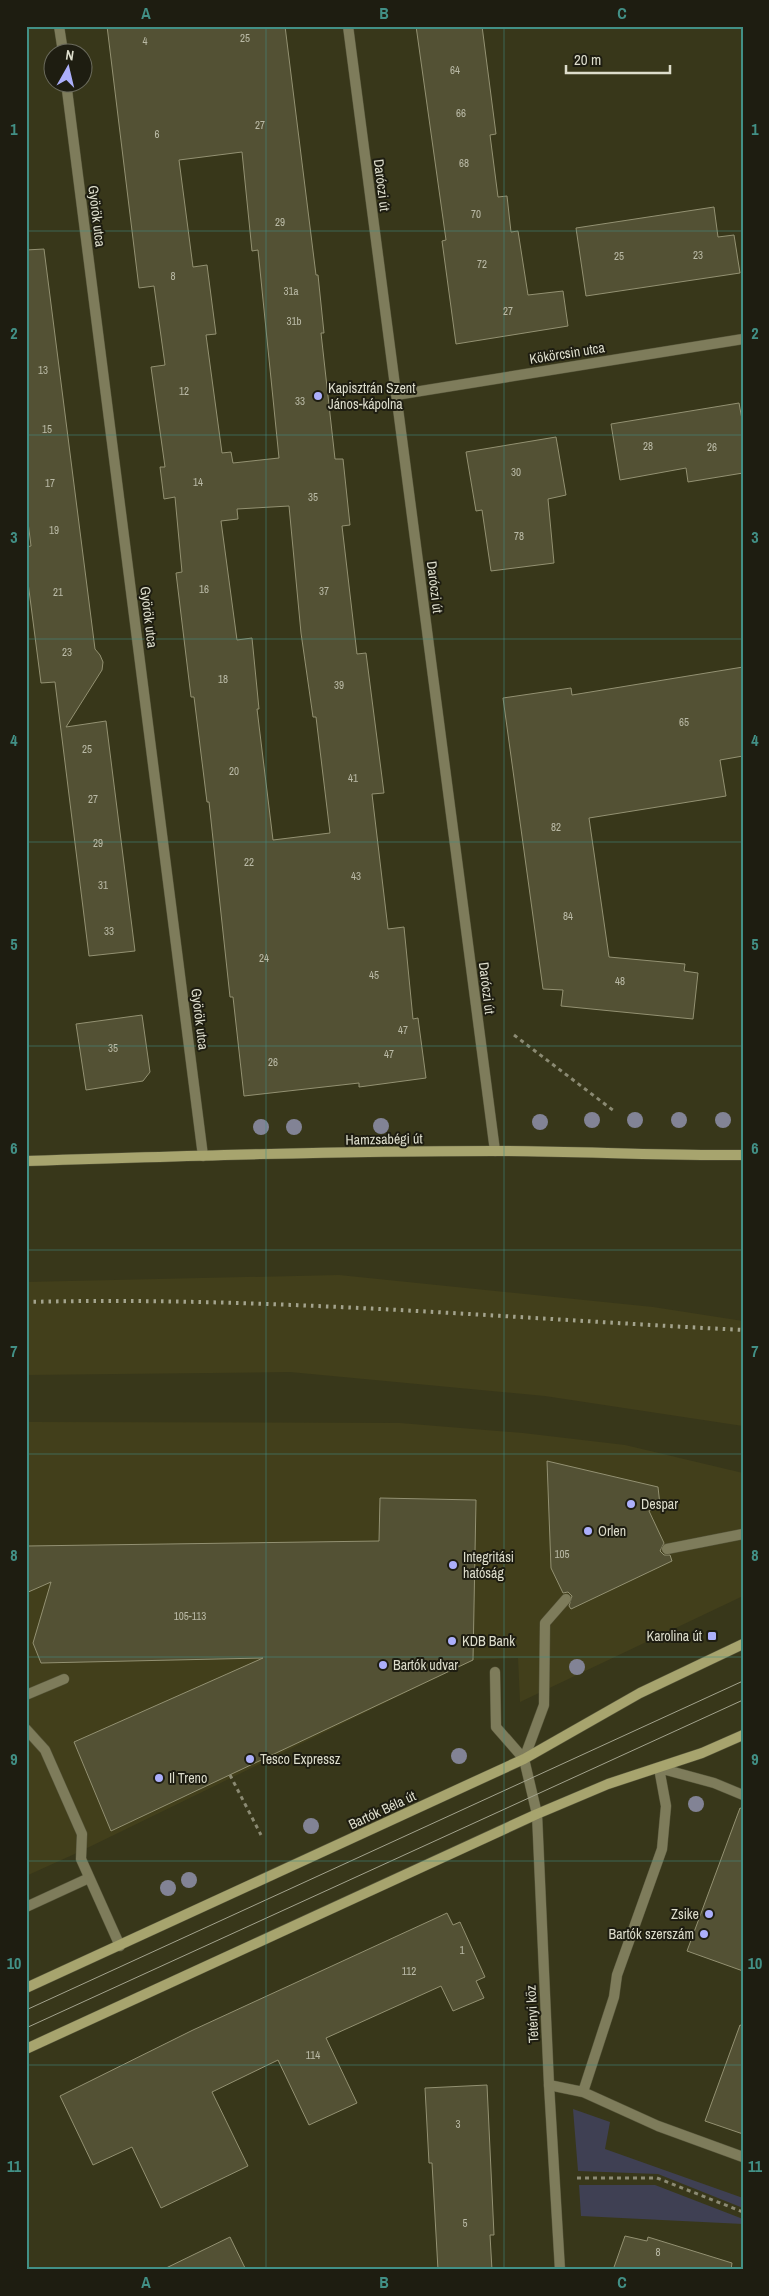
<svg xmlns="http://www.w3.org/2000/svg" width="769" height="2296" font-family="'Archivo Narrow',sans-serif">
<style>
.built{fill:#423f1b}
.green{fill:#3f4053}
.building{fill:#535134;stroke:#939172;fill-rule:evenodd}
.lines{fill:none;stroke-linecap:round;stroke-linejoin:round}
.lane-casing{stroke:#56553a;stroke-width:11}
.street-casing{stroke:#56553a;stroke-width:11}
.secondary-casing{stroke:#56553a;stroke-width:11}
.path{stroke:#8b8a73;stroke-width:3;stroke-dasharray:4 4;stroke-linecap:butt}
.lane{stroke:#7e7c5b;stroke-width:10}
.street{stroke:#7e7c5b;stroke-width:10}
.secondary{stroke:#a7a46e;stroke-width:10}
.tram{stroke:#a3a38d;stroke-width:1}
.rail{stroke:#a3a38d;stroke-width:4;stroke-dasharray:2.5 5;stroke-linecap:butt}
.tree{fill:#828395}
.grid{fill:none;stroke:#429086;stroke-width:1;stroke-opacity:0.55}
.poi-dot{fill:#acaffb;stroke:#1e1d11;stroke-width:2}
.labels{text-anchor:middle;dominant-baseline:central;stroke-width:4;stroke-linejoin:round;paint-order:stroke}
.number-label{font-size:11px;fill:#babaa6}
.street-label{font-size:14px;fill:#ddc;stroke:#1e1d11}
.poi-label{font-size:14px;fill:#ddc;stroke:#1e1d11;text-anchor:start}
.neatline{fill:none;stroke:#429086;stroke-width:2}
.grid-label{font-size:16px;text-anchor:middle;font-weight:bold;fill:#429086}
</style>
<rect width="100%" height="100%" fill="#38371a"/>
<path class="built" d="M339,1275L653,1307L743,1321V1426L545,1396L290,1372L26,1375V1282Z
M26,1422L400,1423L523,1433L625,1445L743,1473V1596L520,1702L518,1658L473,1660L79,1852L26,1876Z"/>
<path class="green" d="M573,2109L610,2122L605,2149L743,2198V2208L658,2174L578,2171Z
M579,2185H655L743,2219V2224L581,2216Z"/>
<path class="building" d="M107,26H285L316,275H318L324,333H321L335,459H343L350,525L342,526L357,654L366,653L384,793L372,794L388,929L404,927L413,1019L418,1018L426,1078L359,1087V1083L244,1096L233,997H230L209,802H207L194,697H191L176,573L182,572L175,497L164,499L160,467H165L151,367L165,365L154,286L139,288ZM242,152L252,251L258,250L279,458L233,463L231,452L222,453L206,335L216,334L207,265L193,267L179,160ZM289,506L301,633L313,717H316L330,833L273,840L257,709H259L252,638L237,640L221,521L238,519L237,509Z
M416,26H482L496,134L490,135L498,197L507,196L511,232L518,231L528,295L563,291L568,326L456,344L442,241L446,240Z
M714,207L718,237L734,235L740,273L586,296L576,228Z
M44,249L95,649L100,655L103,662L102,670L66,727L106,721L135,951L89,956L55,682L41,683L26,567V547L31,546L26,506V250Z
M739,403L743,425V473L688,482L686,468L620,480L611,424Z
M556,437L566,495L548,499L554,563L491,571L482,510L476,511L466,452Z
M743,667V756L720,760L726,796L589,818L609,957L685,964L684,971L698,973L693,1019L561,1006L563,990L543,989L503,698L571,688L572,695Z
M142,1015L150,1072L143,1081L86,1090L76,1024Z
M547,1461L658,1487L660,1505L649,1511L664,1543L660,1551L664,1555H670L672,1561L571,1609L569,1606L572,1596L568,1592L563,1593L551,1568Z
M380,1498L476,1500L473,1660L111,1831L74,1742L263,1658L41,1663L33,1643L51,1582L26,1593V1546L379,1541Z
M740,1808L743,1809V1971L687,1951Z
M447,1913L453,1925L460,1922L485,1977L476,1981L484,1998L453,2011L441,1986L326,2038L357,2103L309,2125L278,2060L212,2092L248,2166L161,2208L132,2147L93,2165L60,2096L193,2030Z
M740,2025L743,2026V2134L705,2121Z
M487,2085L494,2235H490L492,2270H438L432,2163H429L425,2088Z
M625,2236L647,2241L648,2237L732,2263L731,2270H613Z
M230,2237L246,2270H162Z"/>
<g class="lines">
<g class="lane-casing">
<path id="lane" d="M667,1549L743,1534
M495,1672L496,1727L524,1759L544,1705L545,1623L566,1599
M26,1695L64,1679
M26,1729L45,1750L82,1834L81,1859L120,1946
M26,1907L89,1878
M549,2085L583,2092L658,2126L743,2157
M583,2092L614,1997L617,1975L662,1849L666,1806L659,1768L714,1783L743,1795"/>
</g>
<g class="street-casing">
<path id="street" d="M59,26L63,52
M348,26L495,1151
M66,82L203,1156
M396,395L743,339
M524,1759L537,1814L549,2085L560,2270"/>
</g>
<g class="secondary-casing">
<path id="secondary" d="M26,1161C182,1156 338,1151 494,1151C577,1151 660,1156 743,1155
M26,1988L524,1759L640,1693L743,1644
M26,2049L537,1814L608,1784L702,1753L743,1735"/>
</g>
<path class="path" d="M514,1035L614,1111
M230,1775L261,1835
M577,2178H657L743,2212"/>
<use href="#lane" class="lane"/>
<use href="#street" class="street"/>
<use href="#secondary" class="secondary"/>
<path class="tram" d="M26,2010L743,1681
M26,2028L743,1700"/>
<path class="rail" d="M26,1302C266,1296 503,1318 743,1330"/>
</g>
<g class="tree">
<circle cx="592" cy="1120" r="8"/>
<circle cx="635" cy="1120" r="8"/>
<circle cx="679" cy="1120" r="8"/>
<circle cx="723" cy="1120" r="8"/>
<circle cx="540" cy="1122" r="8"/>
<circle cx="381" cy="1126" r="8"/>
<circle cx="261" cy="1127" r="8"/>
<circle cx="294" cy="1127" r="8"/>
<circle cx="577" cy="1667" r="8"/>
<circle cx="459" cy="1756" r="8"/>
<circle cx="696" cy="1804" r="8"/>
<circle cx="311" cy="1826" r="8"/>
<circle cx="189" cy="1880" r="8"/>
<circle cx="168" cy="1888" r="8"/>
</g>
<path class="grid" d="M266,26V2270M504,26V2270M26,231H743M26,435H743M26,639H743M26,842H743M26,1046H743M26,1250H743M26,1454H743M26,1657H743M26,1861H743M26,2065H743"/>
<g class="poi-dot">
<circle cx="318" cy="396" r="5"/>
<circle cx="631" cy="1504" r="5"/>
<circle cx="588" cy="1531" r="5"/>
<circle cx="453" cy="1565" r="5"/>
<rect x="707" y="1631" width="10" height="10" rx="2.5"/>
<circle cx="452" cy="1641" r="5"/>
<circle cx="383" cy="1665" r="5"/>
<circle cx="250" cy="1759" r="5"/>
<circle cx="159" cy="1778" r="5"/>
<circle cx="709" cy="1914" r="5"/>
<circle cx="704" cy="1934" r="5"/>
</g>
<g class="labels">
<g class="number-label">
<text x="245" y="38">25</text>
<text x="145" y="41">4</text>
<text x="455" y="70">64</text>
<text x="461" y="113">66</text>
<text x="260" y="125">27</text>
<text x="157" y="134">6</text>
<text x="464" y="163">68</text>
<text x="476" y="214">70</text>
<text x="280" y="222">29</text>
<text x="698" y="255">23</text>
<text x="619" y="256">25</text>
<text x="482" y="264">72</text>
<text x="173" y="276">8</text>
<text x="291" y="291">31a</text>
<text x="508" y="311">27</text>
<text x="294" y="321">31b</text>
<text x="43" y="370">13</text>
<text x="184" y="391">12</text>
<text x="300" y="401">33</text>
<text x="47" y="429">15</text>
<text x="648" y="446">28</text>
<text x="712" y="447">26</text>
<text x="516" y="472">30</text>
<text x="198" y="482">14</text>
<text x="50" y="483">17</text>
<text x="313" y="497">35</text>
<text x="54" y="530">19</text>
<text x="519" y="536">78</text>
<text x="204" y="589">16</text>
<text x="324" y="591">37</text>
<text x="58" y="592">21</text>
<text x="67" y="652">23</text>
<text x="223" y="679">18</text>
<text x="339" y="685">39</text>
<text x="684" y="722">65</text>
<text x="87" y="749">25</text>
<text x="234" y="771">20</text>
<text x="353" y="778">41</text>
<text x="93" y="799">27</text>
<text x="556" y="827">82</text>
<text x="98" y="843">29</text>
<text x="249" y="862">22</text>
<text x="356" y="876">43</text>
<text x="103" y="885">31</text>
<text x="568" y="916">84</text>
<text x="109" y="931">33</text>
<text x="264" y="958">24</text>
<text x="374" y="975">45</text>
<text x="620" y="981">48</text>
<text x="403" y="1030">47</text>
<text x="113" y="1048">35</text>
<text x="389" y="1054">47</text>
<text x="273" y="1062">26</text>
<text x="562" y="1554">105</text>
<text x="190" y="1616">105-113</text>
<text x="462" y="1950">1</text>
<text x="409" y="1971">112</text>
<text x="313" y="2055">114</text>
<text x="458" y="2124">3</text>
<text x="465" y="2223">5</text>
<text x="658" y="2252">8</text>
</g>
<g class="street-label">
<text transform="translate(382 185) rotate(83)">Daróczi út</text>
<text transform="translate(97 216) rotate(83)">Györök utca</text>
<text transform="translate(567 353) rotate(-9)">Kökörcsin utca</text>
<text transform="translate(435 587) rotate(83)">Daróczi út</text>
<text transform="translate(149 617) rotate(83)">Györök utca</text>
<text transform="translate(487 988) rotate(83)">Daróczi út</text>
<text transform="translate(200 1019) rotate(83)">Györök utca</text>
<text transform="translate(384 1139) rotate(-1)">Hamzsabégi út</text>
<text transform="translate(382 1810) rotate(-25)">Bartók Béla út</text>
<text transform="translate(532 2014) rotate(-93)">Tétényi köz</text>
</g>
<g class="poi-label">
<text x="328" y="388">Kapisztrán Szent<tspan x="328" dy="16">János-kápolna</tspan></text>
<text x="641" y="1504">Despar</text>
<text x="598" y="1531">Orlen</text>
<text x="463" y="1557">Integritási<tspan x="463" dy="16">hatóság</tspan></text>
<text x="702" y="1636" text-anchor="end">Karolina út</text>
<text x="462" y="1641">KDB Bank</text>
<text x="393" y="1665">Bartók udvar</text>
<text x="260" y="1759">Tesco Expressz</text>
<text x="169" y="1778">Il Treno</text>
<text x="699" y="1914" text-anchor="end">Zsike</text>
<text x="694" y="1934" text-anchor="end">Bartók szerszám</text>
</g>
</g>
<rect width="769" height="2296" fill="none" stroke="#1e1d11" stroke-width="55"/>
<g transform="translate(68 68) rotate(8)"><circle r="24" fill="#1e1d11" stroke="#6a6a5c"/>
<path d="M0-4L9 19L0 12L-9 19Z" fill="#acaffb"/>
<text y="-8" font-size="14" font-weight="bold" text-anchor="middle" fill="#ddddcc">N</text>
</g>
<path d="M566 65v8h104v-8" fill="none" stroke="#ddddcc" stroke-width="2.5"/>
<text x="574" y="65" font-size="15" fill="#ddddcc" stroke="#1e1d11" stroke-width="4" paint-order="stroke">20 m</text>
<rect x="28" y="28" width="714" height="2240" class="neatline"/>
<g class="grid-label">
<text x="146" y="19">A</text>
<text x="384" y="19">B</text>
<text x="622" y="19">C</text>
<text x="14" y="135">1</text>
<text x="755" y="135">1</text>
<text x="14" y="339">2</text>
<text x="755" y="339">2</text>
<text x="14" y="543">3</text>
<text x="755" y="543">3</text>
<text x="14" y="746">4</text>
<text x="755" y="746">4</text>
<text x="14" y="950">5</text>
<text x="755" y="950">5</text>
<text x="14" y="1154">6</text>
<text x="755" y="1154">6</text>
<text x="14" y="1357">7</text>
<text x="755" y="1357">7</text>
<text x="14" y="1561">8</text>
<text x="755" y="1561">8</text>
<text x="14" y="1765">9</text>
<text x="755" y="1765">9</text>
<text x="14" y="1969">10</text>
<text x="755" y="1969">10</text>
<text x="14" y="2172">11</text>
<text x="755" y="2172">11</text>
<text x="146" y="2288">A</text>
<text x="384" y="2288">B</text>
<text x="622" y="2288">C</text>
</g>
</svg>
